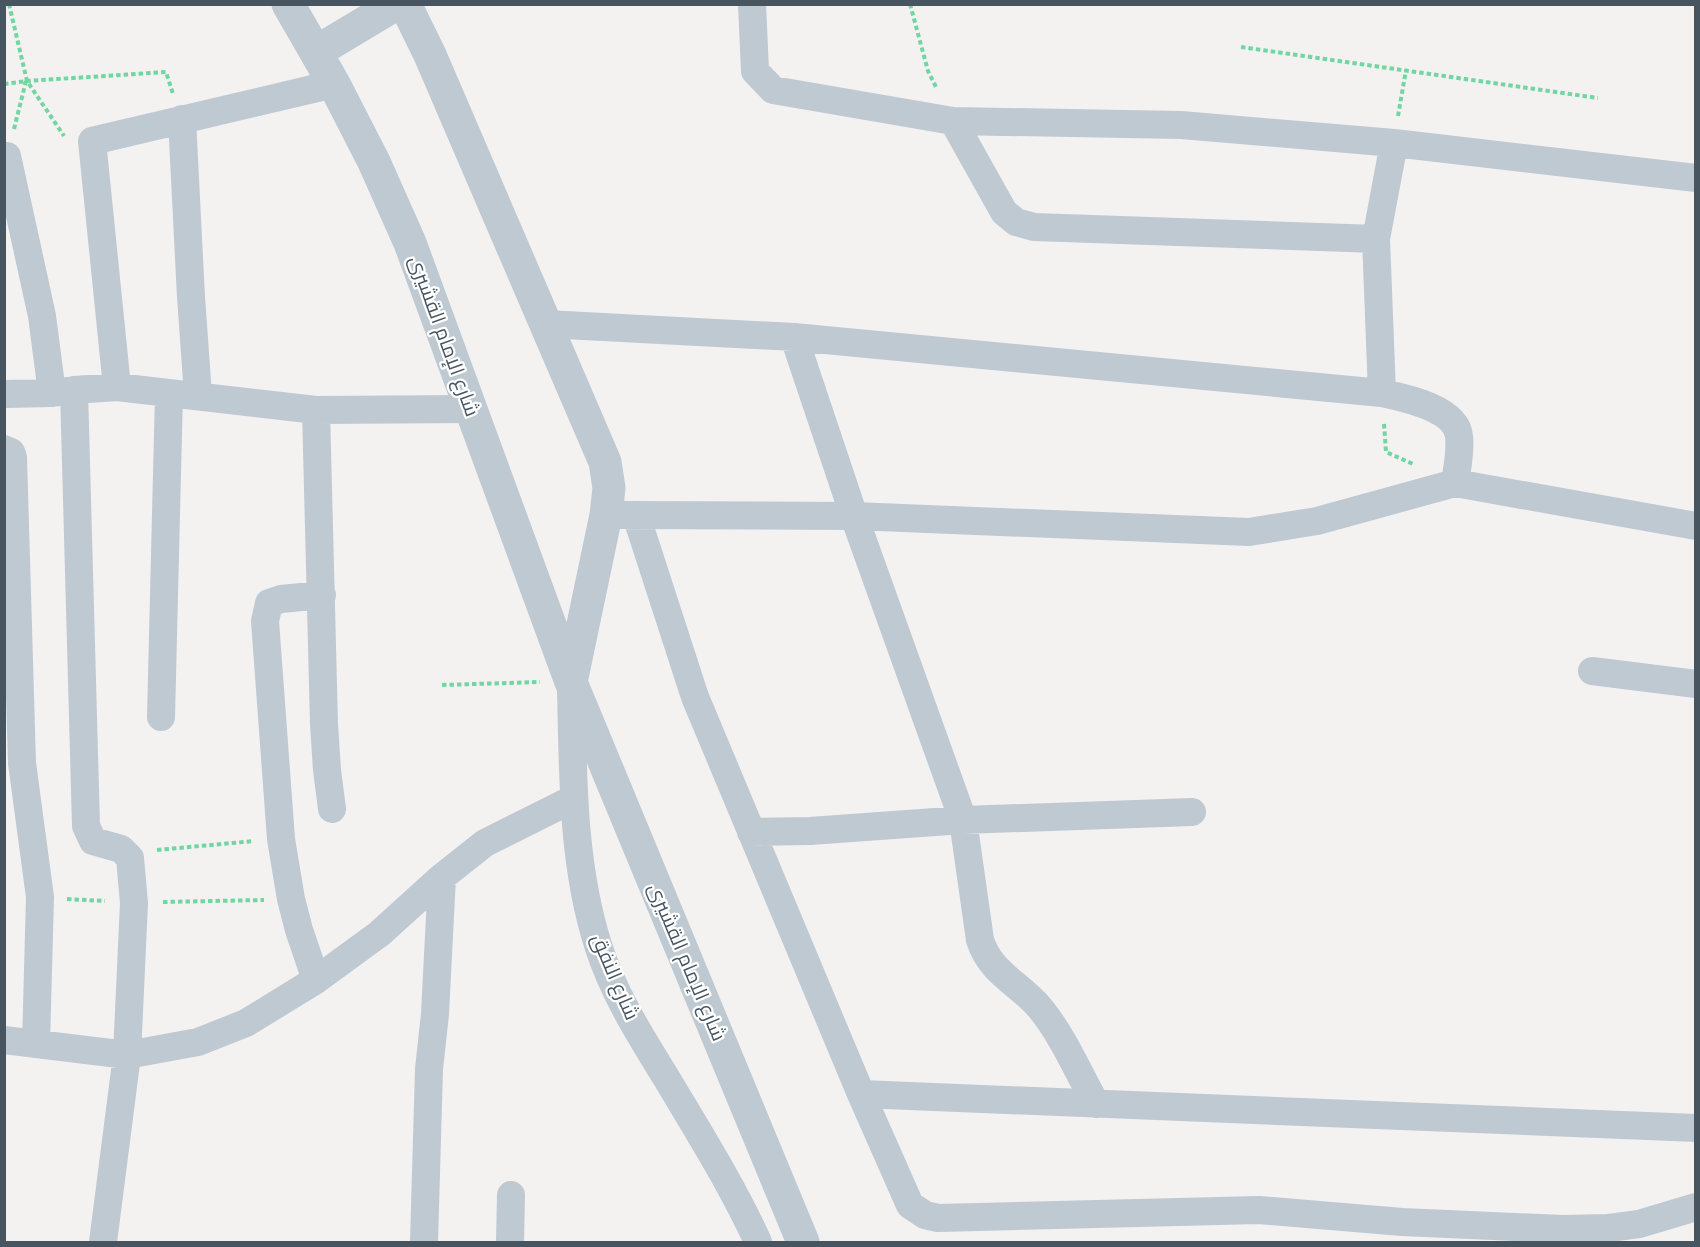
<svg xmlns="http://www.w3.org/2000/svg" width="1700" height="1247" font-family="'Nunito Sans',Cairo,sans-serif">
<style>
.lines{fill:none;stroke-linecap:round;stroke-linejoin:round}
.path{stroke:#72d6a2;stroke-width:4;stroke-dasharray:4.5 3;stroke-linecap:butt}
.minor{stroke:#bec9d2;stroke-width:28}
.tertiary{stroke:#bec9d2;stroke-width:33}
.labels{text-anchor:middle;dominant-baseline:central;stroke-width:4.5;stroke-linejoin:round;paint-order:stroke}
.street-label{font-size:20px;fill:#475561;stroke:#fff}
</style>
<rect width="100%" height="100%" fill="#f4f1f1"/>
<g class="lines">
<path class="path" d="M9,4L27,81L64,136
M910,4L928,71L937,89
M1241,47L1598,98
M4,84L27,81L166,72L173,94
M1398,116L1406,70
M14,129L26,81
M1384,424L1386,452L1413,464
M442,685L540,682
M157,850L254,841
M67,899L105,901
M163,902L264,900"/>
<path class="minor" d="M752,4L755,71L773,90L953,121L1181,125L1394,143L1696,178
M182,119L191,297L198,395
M953,121L1004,212L1016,222L1034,227L1376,239L1382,393
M4,156H7L42,316L52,393
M1376,239L1394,143
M546,324L794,337L1382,393C1405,398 1456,408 1459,436C1461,451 1457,468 1455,483L1696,526
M794,337L854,516L963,820L980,940C991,974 1018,982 1040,1008C1063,1036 1078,1072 1096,1104
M117,387L92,141L334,84
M74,390L86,826L93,841L121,849L130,858L134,903L127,1055L103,1242
M4,394L52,393L74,390L117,387L316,410L470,409
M316,410L324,724L327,770L332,809
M4,449L11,452L13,457L22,763L40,897L36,1044
M618,515L854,516L1249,532L1317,521L1455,483
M636,515L695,697L861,1094L910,1205L925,1215L938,1218L1259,1210L1402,1222L1562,1229L1609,1228L1639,1224L1696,1207
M1592,671L1696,684
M571,688C573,774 572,863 598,945C613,993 641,1037 667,1079C699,1133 732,1185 758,1242
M161,717L169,393
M751,832L810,831L963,820L1192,812
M316,980L299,930L291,899L281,839L265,621L269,603L281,599L322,595
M4,1040L127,1055L198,1042L246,1023L316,980L379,934L442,877L485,843L573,799
M861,1094L1696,1128
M424,1242L429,1069L435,1014L442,877
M510,1242L511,1195"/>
<path class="tertiary" d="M288,4L334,84L374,162L410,243L571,682L803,1242
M405,4L430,55L605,462L609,488L606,515L571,682
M316,52L396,4"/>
</g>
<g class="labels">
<g class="street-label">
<text transform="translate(444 336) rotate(70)">شارع الإمام القشيرى</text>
<text transform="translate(687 962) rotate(67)">شارع الإمام القشيرى</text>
<text transform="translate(615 977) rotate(67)">شارع النفق</text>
</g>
</g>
<rect width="1700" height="1247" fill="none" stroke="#475561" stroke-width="12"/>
</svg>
